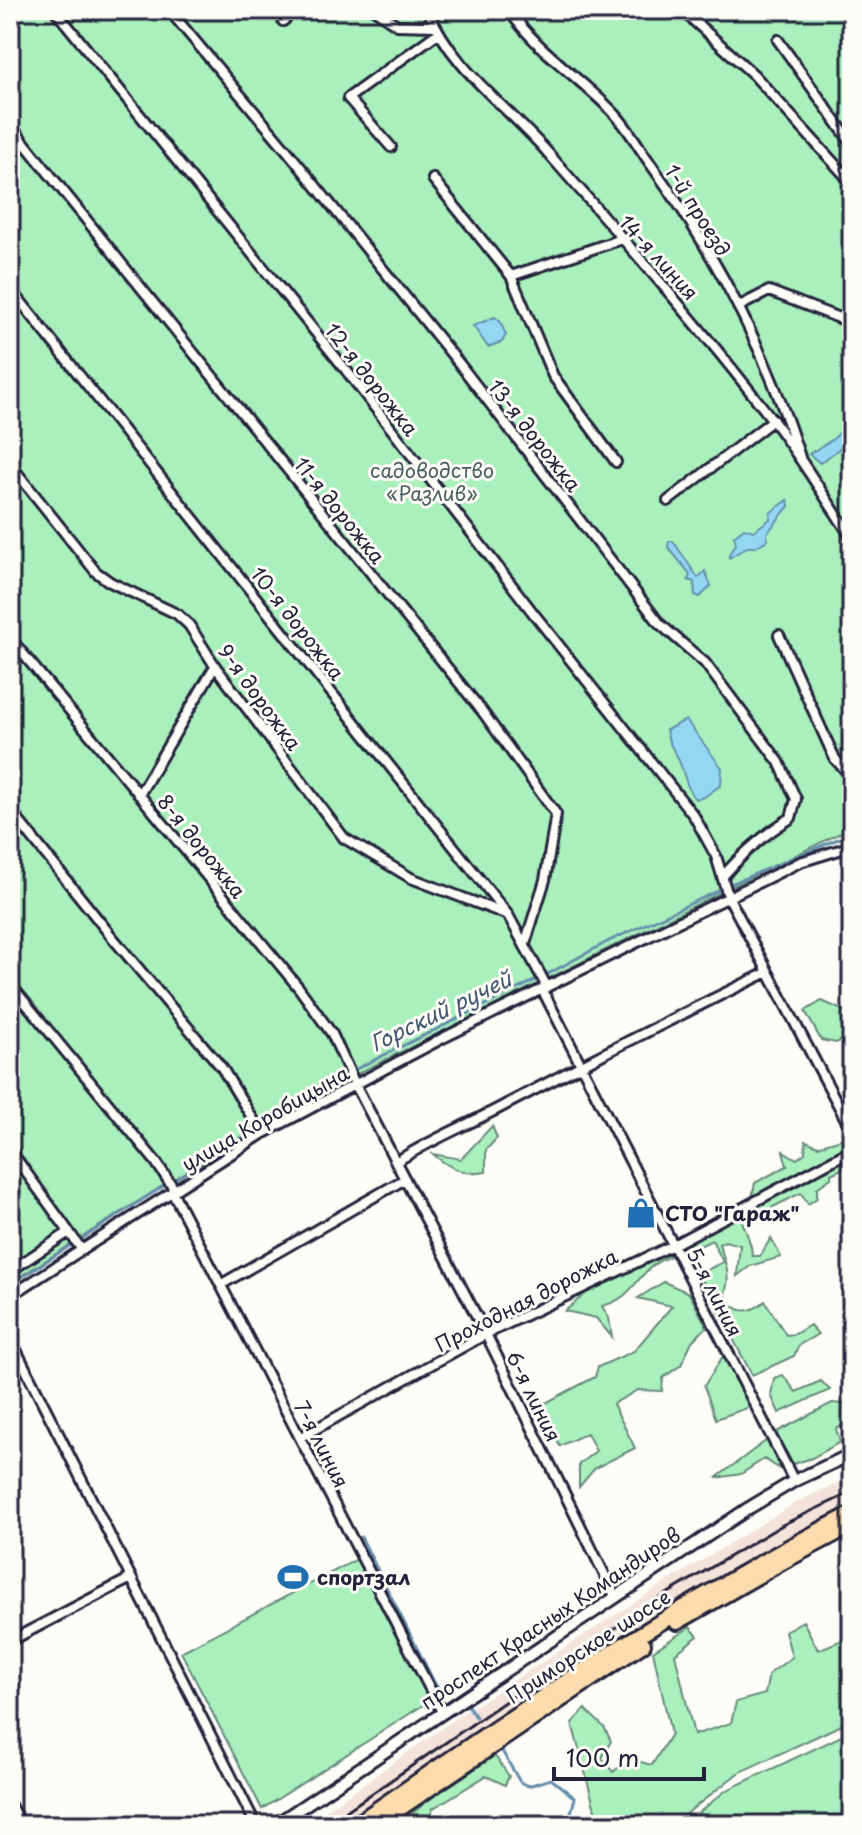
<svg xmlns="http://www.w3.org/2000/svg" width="862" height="1835" font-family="'Playpen Sans',sans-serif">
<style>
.built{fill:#f4e3da}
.green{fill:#a9f0bc;stroke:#66897c;stroke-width:2}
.water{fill:#93d7f5;stroke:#668fab;stroke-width:2}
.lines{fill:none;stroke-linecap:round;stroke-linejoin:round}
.stream{stroke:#668fab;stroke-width:3}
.minor-casing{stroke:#22223b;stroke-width:14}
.tertiary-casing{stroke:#22223b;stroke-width:16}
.trunk-casing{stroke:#22223b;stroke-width:20}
.minor{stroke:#fdfcf7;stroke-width:8}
.tertiary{stroke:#fdfcf7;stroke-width:10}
.trunk{stroke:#fcdcac;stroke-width:14}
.rail{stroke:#22223b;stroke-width:3}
.labels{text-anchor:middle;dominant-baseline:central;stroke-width:6;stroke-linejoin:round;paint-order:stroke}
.street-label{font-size:20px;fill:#22223b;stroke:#fdfcf7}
.park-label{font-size:20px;fill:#4a6062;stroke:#fdfcf7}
.poi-label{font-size:20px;font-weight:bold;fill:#22223b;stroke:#fdfcf7;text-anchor:start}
.water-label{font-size:22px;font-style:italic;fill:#445873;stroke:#fdfcf7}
</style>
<rect width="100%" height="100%" fill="#fdfcf7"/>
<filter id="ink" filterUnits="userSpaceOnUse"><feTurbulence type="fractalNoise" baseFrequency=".0125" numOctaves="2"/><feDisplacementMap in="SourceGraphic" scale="16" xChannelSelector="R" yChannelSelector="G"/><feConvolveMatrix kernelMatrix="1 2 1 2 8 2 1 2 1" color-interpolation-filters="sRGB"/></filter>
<g filter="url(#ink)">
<path class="built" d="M852,1476V1507L715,1581L639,1628L346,1825H305L462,1714L657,1588L799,1501Z"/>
<path class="green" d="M10,10H852V830H846L345,1080L167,1183L10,1283Z
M822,1001L844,1011L852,1009V1036L836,1043L821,1040L805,1011Z
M492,1126L497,1138L486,1150V1172C465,1176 449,1168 433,1154L461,1159Z
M848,1137L852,1146L752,1198L755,1183L787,1166L783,1151L797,1159L805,1153L806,1141L818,1146Z
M852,1153V1164L831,1174V1178L817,1188V1198L808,1204L801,1193L767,1210H757L754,1205Z
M740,1213C743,1229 752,1239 752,1256H760L771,1238L781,1257L750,1266L737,1276L740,1245L725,1241L719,1244C725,1260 732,1278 724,1295C736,1314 749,1315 765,1301L786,1335L795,1334L810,1325L818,1334L799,1345L794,1356L752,1375L699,1274L723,1262L712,1240L691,1250L688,1240Z
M668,1251L671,1256C635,1268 639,1297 602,1306L609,1318L612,1337L596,1318L565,1311L592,1288Z
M664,1282L689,1293L707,1327L692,1341L681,1365L663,1378L662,1391L638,1390L613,1404L635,1448L595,1468L579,1487V1464L596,1451L587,1433L560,1446L538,1407L595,1377L598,1367L634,1351L672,1306L638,1298Z
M723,1356L750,1407L716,1419L704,1386Z
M783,1375L796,1392L821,1381L830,1390L779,1413L771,1395L774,1378Z
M852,1399V1428L847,1423L836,1429L840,1442L812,1458L793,1464L775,1433L832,1403L844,1404Z
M767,1440L782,1470L764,1459L741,1474L716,1478Z
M357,1559L431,1700L262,1809L181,1652Z
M803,1621L818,1650L852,1636V1720L738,1773L672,1825H599L572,1723L585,1709L604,1727L611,1741L602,1758L613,1772L629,1759L652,1765L671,1734L653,1651L690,1627L698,1636L675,1654L694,1735L731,1723L736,1702L765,1694L769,1674L792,1657L785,1631Z
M852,1731V1825H684L725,1791Z
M495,1756L509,1776L505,1785L486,1776L432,1809L433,1825H397L437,1794Z"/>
<path class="water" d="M495,317L500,321L506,335L502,342L488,347L473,326Z
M846,409L852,411V439L820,463L809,454L833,439L849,424Z
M788,500L789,506L767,533V540L756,547H747L729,558V554L736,544L734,536L744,528L754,531L770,519L771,512Z
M669,541H673L698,578L705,571L711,586L700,597L695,595L694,582L688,580L690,574L668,547Z
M686,720L722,768L721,785L704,797L695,799C684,784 686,776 679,761C673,747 669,747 666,730Z"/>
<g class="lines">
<path class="stream" d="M731,884L852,833
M546,975L609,941L722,889
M356,1069L538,979
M263,1124L348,1073
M174,1180L255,1129
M83,1238L165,1185
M10,1285L71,1245
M361,1537L435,1684L441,1690L452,1686
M468,1706L476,1717
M502,1751L520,1782L528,1786L551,1779L575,1798L570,1816L553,1825"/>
<g class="minor-casing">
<path id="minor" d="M55,10L346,370L534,614L694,816L716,856L728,896L852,1131
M169,10L289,153L458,362L660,624L705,663L779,762L796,799L791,818C764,834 744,852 723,876
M375,10L397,25L435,26
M428,10C452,69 507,106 548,153C624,240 700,326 771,418C800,456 825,498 852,538
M509,10C536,50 579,77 613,112C628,127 639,148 652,166C716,254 767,354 800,457
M682,10L754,75L852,183
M283,21L295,10
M778,40L852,144
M10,125L482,711L556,814L545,880L525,944
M391,147L348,98L438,33
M433,179L511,276L553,376L616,462
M511,276L622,239
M10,288L508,915L547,987
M738,307L769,291L852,323
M10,464L96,572L110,582L177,614L189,625L215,666L344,838L411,878L508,915
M668,501L773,420
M779,635L835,759L852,777
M10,638L299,988L332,1034L355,1084L486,1334L615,1596
M139,795L215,666
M10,810L112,937L222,1068L262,1134
M10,984L156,1162L174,1189
M542,989L794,1481
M10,1150L82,1250
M396,1162C431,1139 468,1125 505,1105C592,1059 679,1015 768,972
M172,1191L442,1712
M10,1271L69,1232
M222,1284L405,1179
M10,1296L262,1134L441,1039L800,862L852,846
M10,1338L256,1825
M301,1437L486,1334L673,1245L852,1150
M10,1641L131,1578
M10,1805L21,1825"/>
</g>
<g class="tertiary-casing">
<path id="tertiary" d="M275,1825L749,1508L794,1481L852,1454"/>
</g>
<g class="trunk-casing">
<path id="trunk" d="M677,1622L780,1563L848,1527
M355,1825C516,1713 678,1603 852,1514
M375,1825L643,1644"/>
</g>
<use href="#minor" class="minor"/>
<use href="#tertiary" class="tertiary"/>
<use href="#trunk" class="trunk"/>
<path class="rail" d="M326,1825L519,1692L665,1595L784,1524L852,1492"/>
</g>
</g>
<defs>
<g id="shop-bare" transform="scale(2.4)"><path d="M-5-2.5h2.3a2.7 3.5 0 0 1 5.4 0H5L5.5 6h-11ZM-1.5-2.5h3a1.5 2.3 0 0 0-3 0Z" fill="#1f6fb2" stroke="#fdfcf7" stroke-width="2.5" paint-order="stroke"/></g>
<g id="stadium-bare" transform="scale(2.4)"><path d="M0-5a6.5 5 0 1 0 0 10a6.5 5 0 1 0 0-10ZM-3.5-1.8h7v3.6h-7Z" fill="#1f6fb2" stroke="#fdfcf7" stroke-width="2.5" paint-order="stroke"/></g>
</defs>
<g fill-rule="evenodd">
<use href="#shop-bare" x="641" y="1213"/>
<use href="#stadium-bare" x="293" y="1577"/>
</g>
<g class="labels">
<g class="street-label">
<text transform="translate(698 210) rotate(58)">1-й проезд</text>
<text transform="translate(659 257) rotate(48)">14-я линия</text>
<text transform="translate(372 379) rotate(52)">12-я дорожка</text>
<text transform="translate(535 435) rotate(52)">13-я дорожка</text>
<text transform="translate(340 510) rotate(51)">11-я дорожка</text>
<text transform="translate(298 623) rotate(52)">10-я дорожка</text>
<text transform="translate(260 697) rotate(54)">9-я дорожка</text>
<text transform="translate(202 846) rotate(51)">8-я дорожка</text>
<text transform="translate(265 1118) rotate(-30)">улица Коробицына</text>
<text transform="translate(715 1292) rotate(63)">5-я линия</text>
<text transform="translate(526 1300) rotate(-27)">Проходная дорожка</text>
<text transform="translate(534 1396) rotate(64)">6-я линия</text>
<text transform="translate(322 1444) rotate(63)">7-я линия</text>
<text transform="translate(550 1618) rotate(-34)">проспект Красных Командиров</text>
<text transform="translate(588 1646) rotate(-33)">Приморское шоссе</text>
</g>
<g class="park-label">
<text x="432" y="470">садоводство<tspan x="432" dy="23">«Разлив»</tspan></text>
</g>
<g class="poi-label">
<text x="665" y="1213">СТО "Гараж"</text>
<text x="317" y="1577">спортзал</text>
</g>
<g class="water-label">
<text transform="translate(440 1010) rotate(-26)">Горский ручей</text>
</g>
</g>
<rect width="862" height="1835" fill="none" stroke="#fdfcf7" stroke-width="40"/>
<rect x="20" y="20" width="822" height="1795" fill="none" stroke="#22223b" stroke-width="3" filter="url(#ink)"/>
<path d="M554 1767v12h150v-12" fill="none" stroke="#22223b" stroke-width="4"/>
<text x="566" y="1767" font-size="24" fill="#22223b" stroke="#fdfcf7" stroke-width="6" paint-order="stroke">100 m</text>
</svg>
